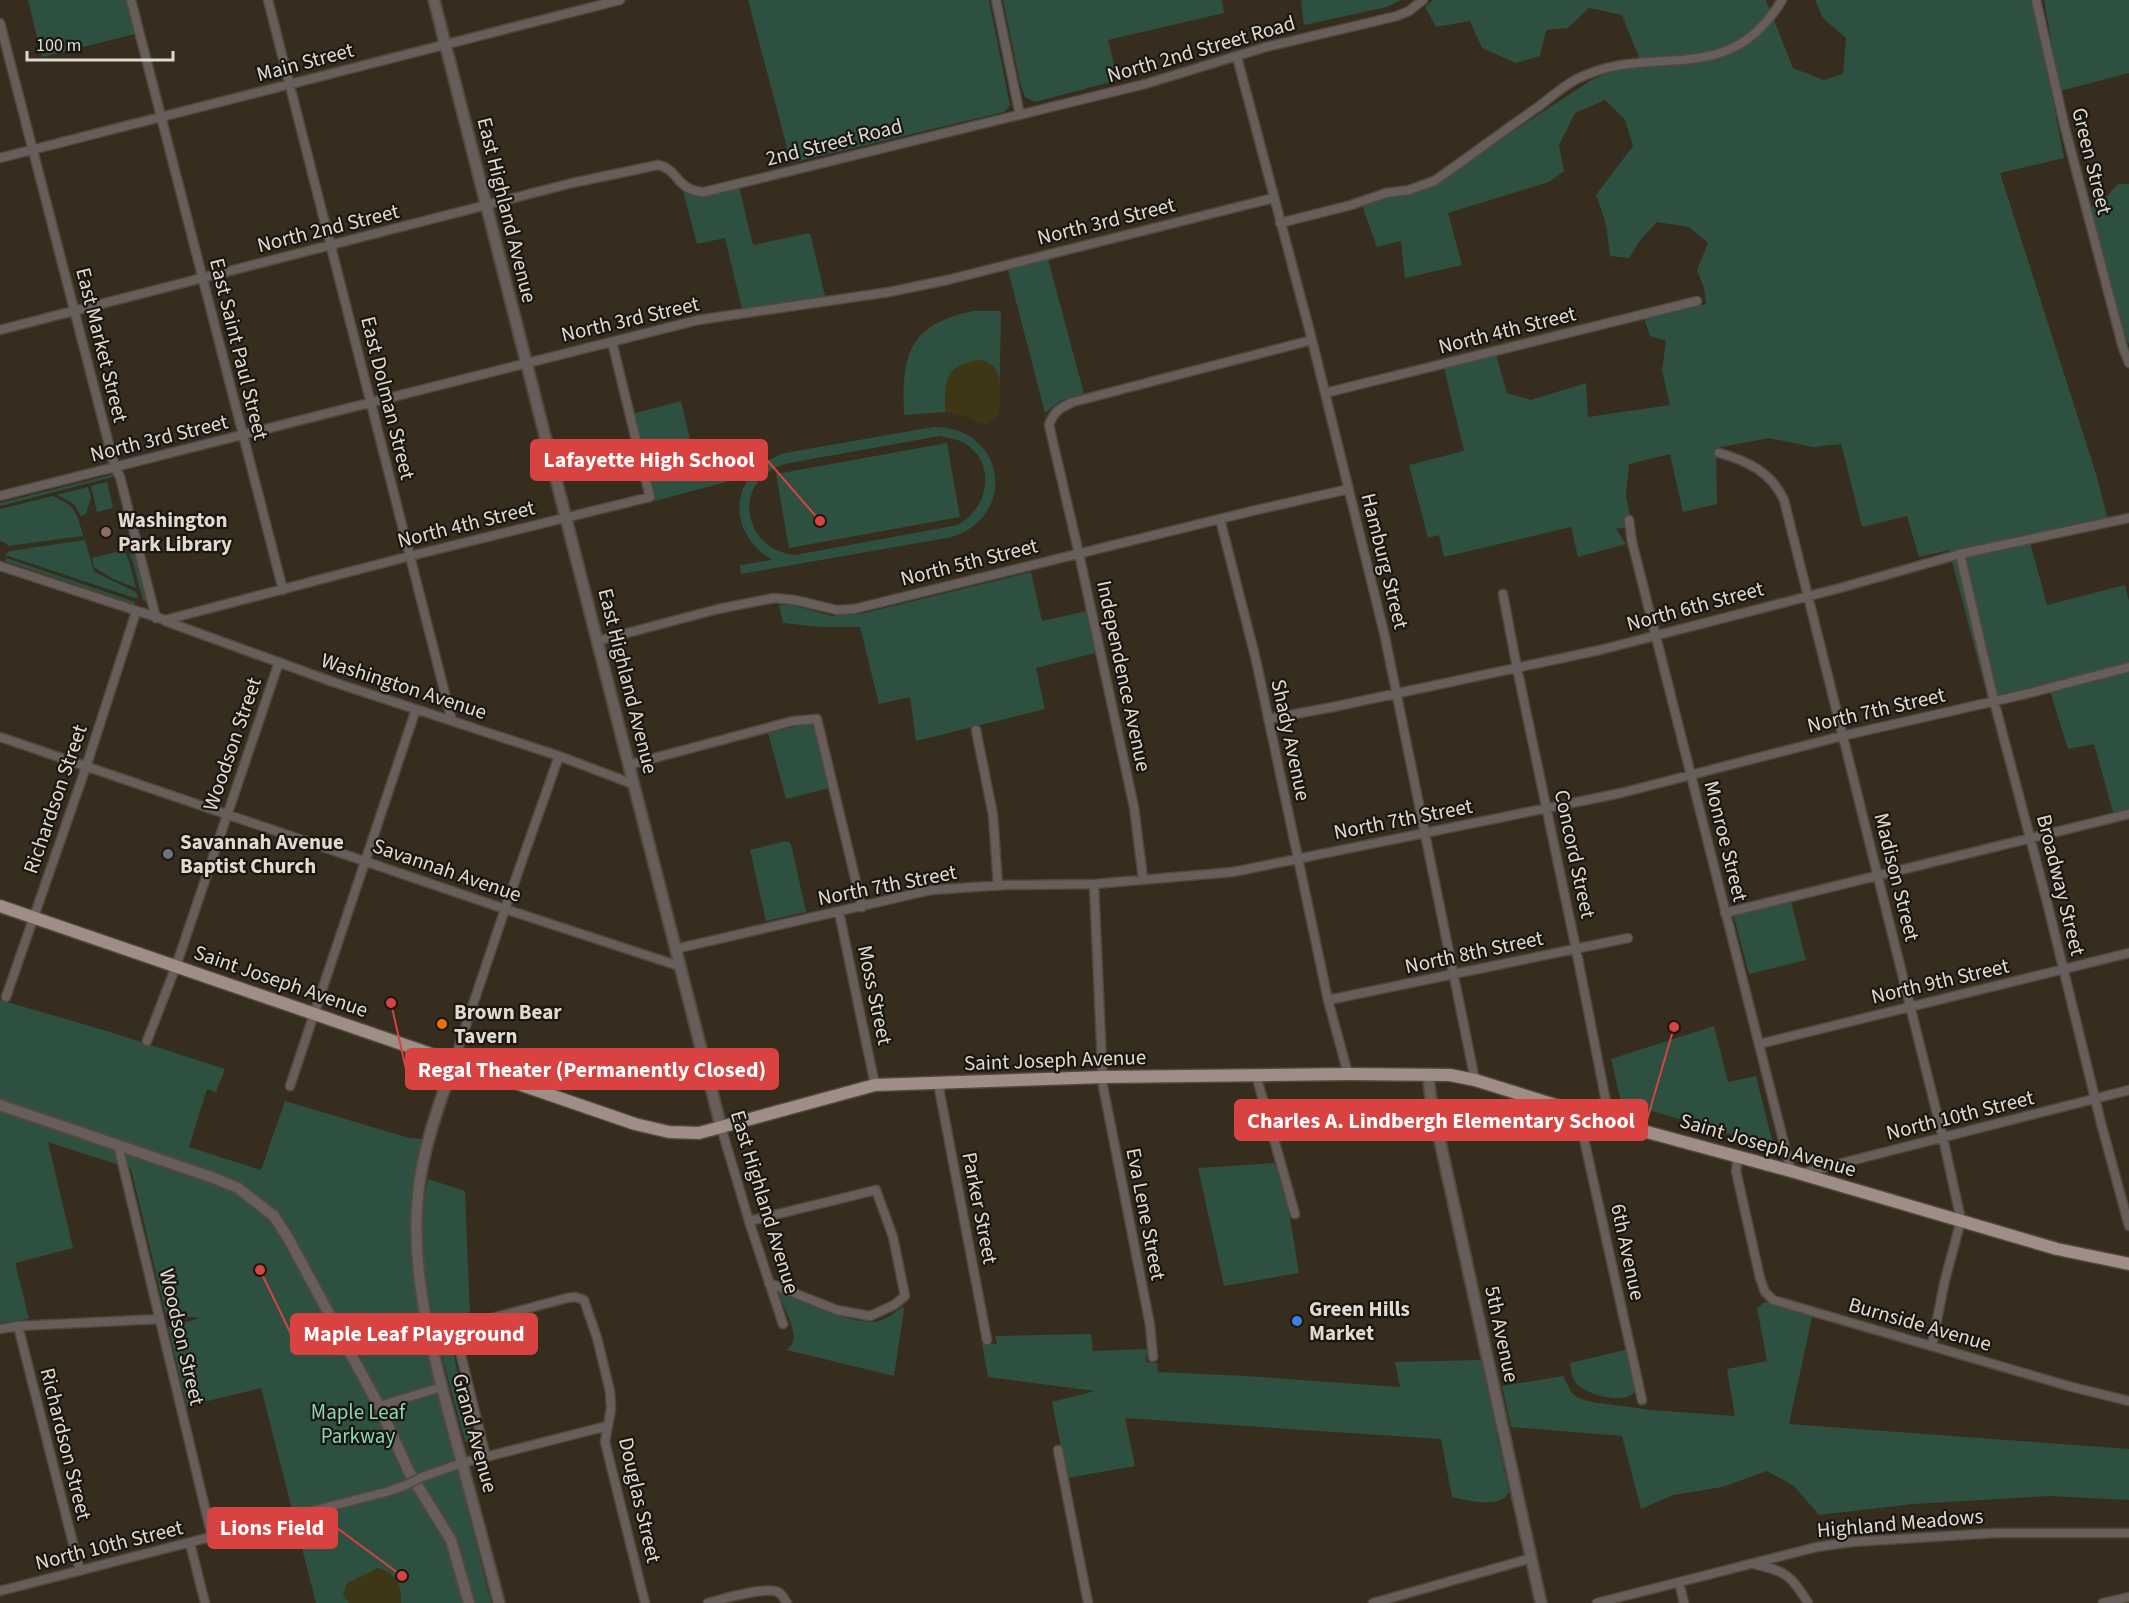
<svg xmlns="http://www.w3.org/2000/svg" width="2129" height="1603" font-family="'Source Sans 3',sans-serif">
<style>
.green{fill:#2e5040;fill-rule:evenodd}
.sand{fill:#3e3615}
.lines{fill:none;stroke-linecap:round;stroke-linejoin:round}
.minor-casing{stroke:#52493b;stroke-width:11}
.tertiary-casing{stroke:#52493b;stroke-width:14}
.primary-casing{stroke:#52493b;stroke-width:15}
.minor{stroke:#675e5c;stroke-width:8}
.tertiary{stroke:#675e5c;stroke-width:10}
.primary{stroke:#9f8d88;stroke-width:12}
.minor-bridge-casing{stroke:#52493b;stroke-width:11;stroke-linecap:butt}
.minor-bridge{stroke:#675e5c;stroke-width:8}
.education-dot{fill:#8d6e63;stroke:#1a1610;stroke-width:2}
.worship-dot{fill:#6b7280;stroke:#1a1610;stroke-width:2}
.food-dot{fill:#e8710a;stroke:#1a1610;stroke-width:2}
.shop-dot{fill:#3f7fe0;stroke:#1a1610;stroke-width:2}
.labels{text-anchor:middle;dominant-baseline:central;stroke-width:4.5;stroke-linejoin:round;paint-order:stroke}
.street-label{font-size:21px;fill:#e0dad1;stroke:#1a1610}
.poi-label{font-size:21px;font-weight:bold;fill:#e0dad1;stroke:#1a1610;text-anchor:start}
.park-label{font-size:21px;fill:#8bd5b2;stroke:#1a1610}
.leader{fill:none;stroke:#d84341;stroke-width:2}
.callout-dot{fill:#d84341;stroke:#1a1610;stroke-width:2}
.callout{fill:#d84341;stroke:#d84341;stroke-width:2}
.callout-label{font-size:22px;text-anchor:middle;font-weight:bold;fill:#fff}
</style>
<rect width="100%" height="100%" fill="#372d1f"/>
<path class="green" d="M28,0H126L135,34L42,57Z
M748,0H989L1010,105L1004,112L791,163Z
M1003,0H1222L1224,13L1108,40L1118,80L1035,102L1025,97L1020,83Z
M1301,0H1401L1387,7L1304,25Z
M1433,0H1766L1793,68L1824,80L1843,74L1846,38L1823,18L1815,0H2034L2064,158L2000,173L2096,474L2109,523L2030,542L2047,605L2125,585L2129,601V818L2122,820L2113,812L2094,744L2068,749L2050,691L1990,706L1949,550L1919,557L1907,516L1862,527L1841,444L1813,447L1769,438L1716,448L1717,504L1683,512L1670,454L1629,464L1626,496L1632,526L1616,529L1626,544L1578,557L1571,527L1444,557L1439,535L1428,538L1409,465L1464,451L1444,368L1496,355L1507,393L1531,400L1586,383L1588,417L1670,405L1662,371L1666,341L1650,336L1644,318L1706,304L1704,288L1697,270L1708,243L1689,227L1657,222L1641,239L1629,258L1610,256L1606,224L1596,195L1633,146L1625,120L1605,100L1575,113L1559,145L1564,171L1549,182L1448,213L1462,265L1405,278L1401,241L1377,247L1362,205L1452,171L1593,79L1640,60L1622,15L1589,8L1568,28L1546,30L1540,56L1516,63L1482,48L1470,21L1436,27L1425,7Z
M2044,0H2129V73L2060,91Z
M2118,184H2129V344L2125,337L2087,208L2100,204Z
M739,187L753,245L810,233L825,296L742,309L725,238L697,244L683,191C700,201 721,191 739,187Z
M1048,259L1084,394L1060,401L1045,413L1008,270Z
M973,311H1001L999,416L987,424L958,414L945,412L904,415C902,354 908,325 973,311Z
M681,401L693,452L720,446L726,482L655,501L632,414Z
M933,427C1005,426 1019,515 952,537L741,574L740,565L772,560C766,556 759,551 754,545C724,509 743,466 785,453ZM940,436C949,438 958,439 966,444C998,465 987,509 958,525L795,555C741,550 730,477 789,463Z
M947,443L960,517L789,548L776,474Z
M111,475L116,476L0,506V503Z
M107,482L113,508L97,512L91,486Z
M88,487L91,498L86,514L81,516L74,504L57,495Z
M53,496C76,506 77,513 83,536L8,546L6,543L0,541V509Z
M85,540L94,572L136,592L138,599L5,555L10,551Z
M124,550L130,564L136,588L111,578L94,567L92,558Z
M129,553L137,556L148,602L143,601L133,563Z
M6,558L135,602L134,604L5,561Z
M1031,572L1042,621L1087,611L1095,653L1036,668L1045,709L916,741L910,697L879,704L860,627H821L783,623L779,605H793L832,616L860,614Z
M802,725H812L815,730L829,788L786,799L768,733Z
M786,841L790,843L792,848L806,912L766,921L750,850Z
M1791,901L1806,960L1749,974L1734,917L1738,914Z
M0,1000L107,1031L225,1069L216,1092L207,1089L189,1147L261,1170L285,1101L409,1138L421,1139L423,1143C420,1158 416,1174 414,1189C409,1229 412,1270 418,1310L491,1603H316L261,1388L187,1406L168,1327L201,1318L166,1315L131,1169L48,1142L73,1248L15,1263L29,1319L0,1323Z
M1714,1026L1728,1082L1756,1076L1773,1144L1768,1145L1621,1102L1611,1059Z
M1275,1163L1289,1211L1299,1273L1224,1286L1198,1168Z
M428,1179L465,1191L470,1316L449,1321L447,1325L473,1440L472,1443L469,1444L465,1441C443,1356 410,1267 428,1179Z
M776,1291C800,1300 855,1327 879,1321C888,1318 896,1312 903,1306L904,1310L894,1376L787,1350C789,1348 792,1345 793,1342C797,1329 782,1303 776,1291Z
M1765,1302L1812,1317L1789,1424L2129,1449V1500L2050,1496L1913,1504L1819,1515L1794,1486L1767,1471L1722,1487L1673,1495L1641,1509L1622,1436L1511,1427L1502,1386L1563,1376L1571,1392L1578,1398L1592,1402L1651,1410L1735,1416L1727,1369L1767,1361L1757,1308Z
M1091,1334L1093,1351L1147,1349L1146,1362L1157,1363L1158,1372L1246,1376L1400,1387L1395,1362L1481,1360L1509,1492C1500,1510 1468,1500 1452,1497L1441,1439L1125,1418L1135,1466L1067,1478L1052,1402L1095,1391L988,1377L982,1344H997L995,1336Z
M1629,1349C1631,1360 1637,1376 1636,1387C1633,1408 1587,1395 1578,1385C1572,1380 1571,1371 1570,1363Z"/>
<path class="sand" d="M979,360C1007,363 999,395 999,416L987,424L958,414L945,412C945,381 944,365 979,360Z
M378,1568C394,1572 403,1586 401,1603H349L343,1594L347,1583Z"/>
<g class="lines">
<g class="minor-casing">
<path id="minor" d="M131,0L283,590
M268,0L452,721
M996,0L1020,115
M2036,0L2065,128L2123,348L2129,363
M0,23L115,468L120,477L156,618
M1237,57L1312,340L1385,637L1475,1080
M0,158L620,0
M1280,223L1351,205L1386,193L1409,190L1434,181C1469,157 1503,131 1538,107C1550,98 1562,87 1575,80C1650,40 1727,92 1782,0
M0,330L572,183L658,165C679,169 676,191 704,192L1145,84L1266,47L1397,16L1409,11L1423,0
M1325,393L1697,301
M1719,453C1748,461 1771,472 1784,500L1943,1138L1961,1220L1944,1284L1932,1346
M0,496L698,320L889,292L947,280L1273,198
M1220,519L1256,660L1328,1000L1348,1074
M1629,520L1632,542L1791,1171
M1960,554L1994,701L2047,902L2101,1123L2129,1226
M0,566L165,620L410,556L650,497L612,342
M1503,594L1517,668L1576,949L1610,1122
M165,621L333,682L559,756L633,784
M597,641L718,609L774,598L795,600L837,610L854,609L1252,511L1349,489
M1268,719L1333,707L1600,650L1840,588L1960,554L2129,518
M976,730L993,815L998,885
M0,737L505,909L679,966
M628,765L793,721L817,719L862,907
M1143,879L1134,807L1079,554L1049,425C1054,411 1060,408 1073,402L1312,340
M1094,884L1103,1086L1150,1325L1153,1357
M839,912L875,1085
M1725,913L2129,814
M675,949L931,890L1005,885L1094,884L1233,872L1621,793L1842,736L2026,694L2129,667
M6,997L86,767L136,612
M1328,1000L1628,938
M147,1041L176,966L279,662
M1759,1044L2129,953
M454,1061L505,909L559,756
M1256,1075L1295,1214
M938,1083L987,1340
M290,1086L416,709
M1578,1112L1642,1400
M721,1127L749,1221L783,1324
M118,1145L212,1537
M1738,1156L1736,1171L1760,1278L1765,1292L1773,1300L2072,1387L2129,1401
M1803,1173L2129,1090
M749,1221L876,1190L893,1237L905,1296L894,1305L870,1316L837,1310L769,1283
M18,1326L80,1571
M0,1329L18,1326L160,1319
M379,1406L442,1387
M1058,1450L1088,1603
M486,1457L457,1339L458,1327L567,1298L575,1297L584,1300L597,1338L610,1391L611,1409L605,1442L645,1603
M422,1477L462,1463L607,1426
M190,1543L205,1603
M1754,1564C1787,1572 1790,1574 1808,1603
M1679,1582L1684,1603
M0,1591L386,1492L404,1486
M708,1603C723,1599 765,1586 778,1592C783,1595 784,1599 787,1603
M1373,1603L1532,1558
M1597,1603L1817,1547L1851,1542L1995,1533H2129
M2103,1603L2129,1597"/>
</g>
<g class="tertiary-casing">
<path id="tertiary" d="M434,0L721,1127
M454,1061C441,1100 426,1139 420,1179C407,1263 431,1346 452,1426C468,1485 484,1544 499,1603
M1428,1074L1431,1100L1541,1603
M0,1105L214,1178L238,1188L274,1216L288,1238L379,1406L409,1472L451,1540L469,1603"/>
</g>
<g class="primary-casing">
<path id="primary" d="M0,906L635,1124L669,1132L699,1133L875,1085L1102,1077L1348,1074L1450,1075L1475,1080L1610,1122L1791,1171L2057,1249L2129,1264"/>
</g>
<use href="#minor" class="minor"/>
<use href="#tertiary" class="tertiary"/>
<use href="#primary" class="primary"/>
<g class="minor-bridge-casing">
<path id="minor-bridge" d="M404,1486L422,1477"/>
</g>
<use href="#minor-bridge" class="minor-bridge"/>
</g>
<circle class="education-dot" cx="106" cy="532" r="6"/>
<circle class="worship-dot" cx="168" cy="854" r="6"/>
<circle class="food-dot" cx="442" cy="1024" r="6"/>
<circle class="shop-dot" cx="1297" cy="1321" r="6"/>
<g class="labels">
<g class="street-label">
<text transform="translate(1201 49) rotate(-16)">North 2nd Street Road</text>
<text transform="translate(305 62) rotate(-15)">Main Street</text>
<text transform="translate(834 142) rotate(-14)">2nd Street Road</text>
<text transform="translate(2092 161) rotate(76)">Green Street</text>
<text transform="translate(507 210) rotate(76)">East Highland Avenue</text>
<text transform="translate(1106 221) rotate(-14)">North 3rd Street</text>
<text transform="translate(328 228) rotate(-14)">North 2nd Street</text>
<text transform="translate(630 319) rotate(-13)">North 3rd Street</text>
<text transform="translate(1507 330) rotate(-14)">North 4th Street</text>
<text transform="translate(102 345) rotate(76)">East Market Street</text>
<text transform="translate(239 349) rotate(76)">East Saint Paul Street</text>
<text transform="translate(388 398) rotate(76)">East Dolman Street</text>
<text transform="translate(159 438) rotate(-14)">North 3rd Street</text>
<text transform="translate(466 524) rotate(-14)">North 4th Street</text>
<text transform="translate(1385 561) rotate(76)">Hamburg Street</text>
<text transform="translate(969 562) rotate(-14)">North 5th Street</text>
<text transform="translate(1695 606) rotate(-15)">North 6th Street</text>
<text transform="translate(1124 676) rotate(78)">Independence Avenue</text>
<text transform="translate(628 681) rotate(76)">East Highland Avenue</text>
<text transform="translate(404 686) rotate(18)">Washington Avenue</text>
<text transform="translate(1876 710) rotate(-13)">North 7th Street</text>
<text transform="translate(1291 740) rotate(78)">Shady Avenue</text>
<text transform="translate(232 744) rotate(-71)">Woodson Street</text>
<text transform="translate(55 799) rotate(-71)">Richardson Street</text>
<text transform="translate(1403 819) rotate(-11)">North 7th Street</text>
<text transform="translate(1726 841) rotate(76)">Monroe Street</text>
<text transform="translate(1575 854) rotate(78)">Concord Street</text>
<text transform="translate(447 870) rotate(19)">Savannah Avenue</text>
<text transform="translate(1897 877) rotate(76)">Madison Street</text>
<text transform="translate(887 885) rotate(-11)">North 7th Street</text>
<text transform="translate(2061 885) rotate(76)">Broadway Street</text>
<text transform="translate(1474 952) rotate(-12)">North 8th Street</text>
<text transform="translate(281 981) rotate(19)">Saint Joseph Avenue</text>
<text transform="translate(1940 981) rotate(-13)">North 9th Street</text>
<text transform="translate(875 995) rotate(78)">Moss Street</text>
<text transform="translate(1055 1060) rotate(-2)">Saint Joseph Avenue</text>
<text transform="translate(1960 1115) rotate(-14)">North 10th Street</text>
<text transform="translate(1768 1145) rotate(16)">Saint Joseph Avenue</text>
<text transform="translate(765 1202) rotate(73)">East Highland Avenue</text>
<text transform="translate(980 1208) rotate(79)">Parker Street</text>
<text transform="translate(1146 1214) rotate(79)">Eva Lene Street</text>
<text transform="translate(1628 1252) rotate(78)">6th Avenue</text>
<text transform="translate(1920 1324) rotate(16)">Burnside Avenue</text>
<text transform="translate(1502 1334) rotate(78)">5th Avenue</text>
<text transform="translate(182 1337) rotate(77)">Woodson Street</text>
<text transform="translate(475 1433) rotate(75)">Grand Avenue</text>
<text transform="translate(66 1444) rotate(76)">Richardson Street</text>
<text transform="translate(640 1500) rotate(77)">Douglas Street</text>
<text transform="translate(1900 1523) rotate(-5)">Highland Meadows</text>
<text transform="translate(109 1545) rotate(-14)">North 10th Street</text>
</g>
<g class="poi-label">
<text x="118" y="520">Washington<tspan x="118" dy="24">Park Library</tspan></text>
<text x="180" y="842">Savannah Avenue<tspan x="180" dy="24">Baptist Church</tspan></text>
<text x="454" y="1012">Brown Bear<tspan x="454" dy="24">Tavern</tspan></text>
<text x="1309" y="1309">Green Hills<tspan x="1309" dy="24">Market</tspan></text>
</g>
<g class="park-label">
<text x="358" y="1412">Maple Leaf<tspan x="358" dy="24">Parkway</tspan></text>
</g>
</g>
<path class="leader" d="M820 521L767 460M391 1003L406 1069M1674 1027L1647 1120M260 1270L291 1334M402 1576L337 1528"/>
<g class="callout-dot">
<circle cx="820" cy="521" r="6"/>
<circle cx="391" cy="1003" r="6"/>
<circle cx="1674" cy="1027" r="6"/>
<circle cx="260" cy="1270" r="6"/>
<circle cx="402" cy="1576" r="6"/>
</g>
<g class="callout">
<rect x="531" y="440" width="236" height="40" rx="6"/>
<rect x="406" y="1049" width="372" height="40" rx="6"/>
<rect x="1235" y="1100" width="412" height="40" rx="6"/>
<rect x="291" y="1314" width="246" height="40" rx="6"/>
<rect x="208" y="1508" width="129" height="40" rx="6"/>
</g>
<g class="callout-label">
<text x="649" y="467">Lafayette High School</text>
<text x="592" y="1077">Regal Theater (Permanently Closed)</text>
<text x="1441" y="1128">Charles A. Lindbergh Elementary School</text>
<text x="414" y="1341">Maple Leaf Playground</text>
<text x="272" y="1535">Lions Field</text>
</g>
<path d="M27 51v9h146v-9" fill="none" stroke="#e0dad1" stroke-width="3"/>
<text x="36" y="51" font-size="18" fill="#e0dad1" stroke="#1a1610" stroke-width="4.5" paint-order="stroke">100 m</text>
</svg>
